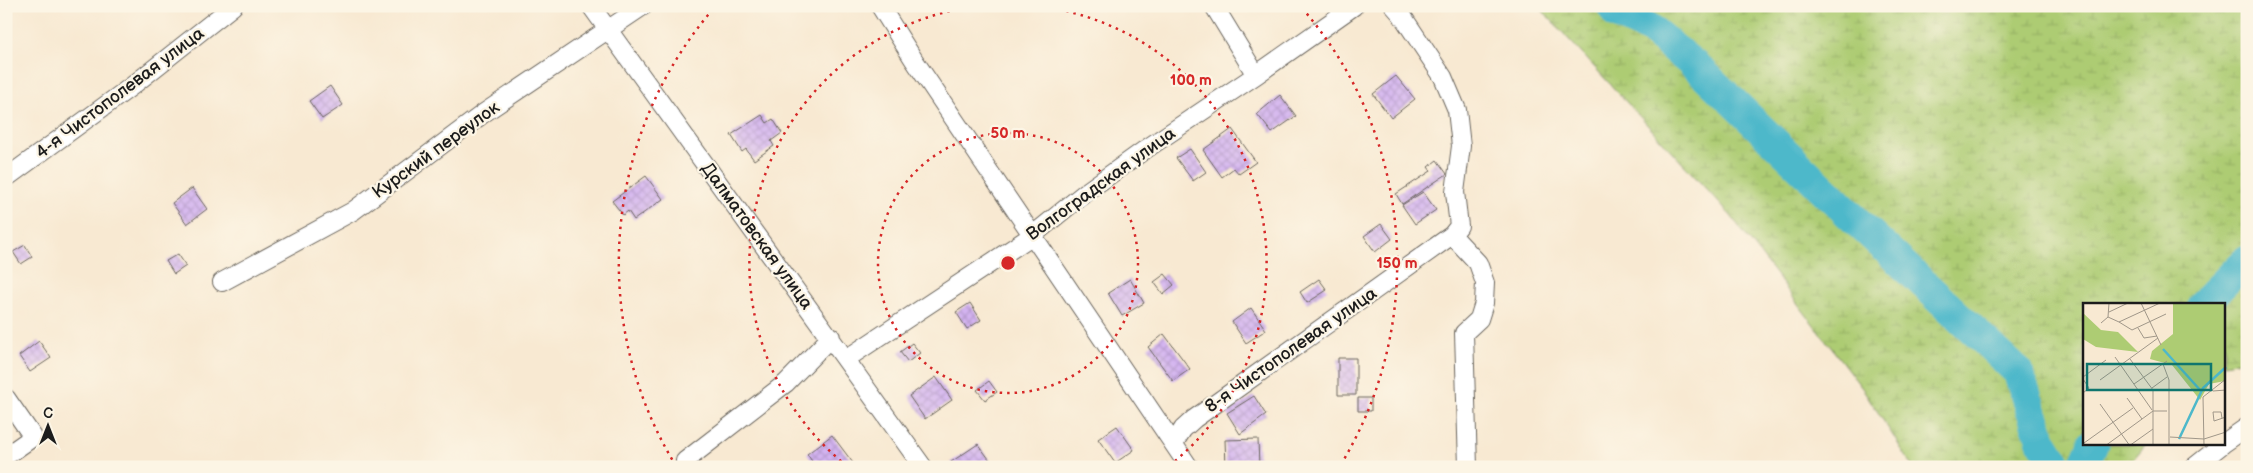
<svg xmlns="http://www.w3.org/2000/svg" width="2253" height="473" font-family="'Balsamiq Sans',sans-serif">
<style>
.wetland{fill:url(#wetland-marsh);stroke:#647448}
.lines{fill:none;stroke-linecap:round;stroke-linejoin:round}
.river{stroke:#4db8ca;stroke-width:31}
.building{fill:url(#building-cross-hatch)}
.minor-casing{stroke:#69645c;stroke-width:20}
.minor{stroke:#fff;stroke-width:18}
.ring{fill:none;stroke:#d62828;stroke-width:2.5;stroke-dasharray:2.5 5}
.labels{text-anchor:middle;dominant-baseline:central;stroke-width:4.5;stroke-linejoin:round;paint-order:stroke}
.street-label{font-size:18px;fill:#1c1c1c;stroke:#fcf5e5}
.inset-river{fill:none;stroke:#4db8ca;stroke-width:2.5}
.inset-road{fill:none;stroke:#a09789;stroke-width:1}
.view{fill:#0f766e;fill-opacity:0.15;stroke:#0f766e;stroke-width:2.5}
.inset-edge{fill:none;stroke:#1c1c1c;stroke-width:2.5}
.centre{fill:#d62828;stroke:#fcf5e5;stroke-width:2.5}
.ring-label{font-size:15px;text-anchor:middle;font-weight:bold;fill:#d62828;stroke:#fcf5e5;stroke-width:4.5;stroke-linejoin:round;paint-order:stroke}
</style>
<defs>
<pattern id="wetland-marsh" width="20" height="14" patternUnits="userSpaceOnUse" patternTransform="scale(1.25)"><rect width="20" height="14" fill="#adcc73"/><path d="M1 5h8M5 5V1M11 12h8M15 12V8" fill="none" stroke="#94af63"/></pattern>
<pattern id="building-cross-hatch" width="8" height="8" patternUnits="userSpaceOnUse" patternTransform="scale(1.25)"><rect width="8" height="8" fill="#d3b3f0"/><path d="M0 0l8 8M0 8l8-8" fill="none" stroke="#b599cd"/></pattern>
</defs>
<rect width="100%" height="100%" fill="#fcf5e5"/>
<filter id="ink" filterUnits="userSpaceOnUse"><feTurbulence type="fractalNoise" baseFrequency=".02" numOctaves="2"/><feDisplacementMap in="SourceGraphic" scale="10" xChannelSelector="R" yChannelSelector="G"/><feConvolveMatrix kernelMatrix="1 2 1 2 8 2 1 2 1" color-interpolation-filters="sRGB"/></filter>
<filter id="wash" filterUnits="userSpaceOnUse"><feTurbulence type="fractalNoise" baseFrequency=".0096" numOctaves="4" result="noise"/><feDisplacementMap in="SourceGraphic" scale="20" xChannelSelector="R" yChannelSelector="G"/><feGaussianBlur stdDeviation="1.12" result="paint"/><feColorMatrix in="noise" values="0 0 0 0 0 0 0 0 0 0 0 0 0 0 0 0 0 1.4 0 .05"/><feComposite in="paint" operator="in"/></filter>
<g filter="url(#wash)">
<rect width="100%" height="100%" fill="#f8e9d2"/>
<path class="wetland" d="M1529,6H2247V360L2224,364V304H2084V444H2146L2127,467H1913L1865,392L1731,216L1541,9Z"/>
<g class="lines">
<path class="river" d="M1612,6L1617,14L1649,28L1698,68L1851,216L2018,372L2042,441L2058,467
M2203,304L2247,260
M2083,467L2093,444"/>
</g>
<g id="blocks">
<path class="building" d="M1396,76L1415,99L1391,118L1373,94Z
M330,86L343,105L322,119L309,101Z
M1280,95L1296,116L1272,133L1257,114Z
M762,115L767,123L773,119L782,133L771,141L774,146L754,160L746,149L742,152L731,135Z
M1232,129L1256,162L1239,174L1234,168L1222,177L1203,150Z
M1190,149L1206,172L1193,181L1176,158Z
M1437,160L1447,174L1402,204L1396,194L1431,171L1428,167Z
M646,176L663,199L634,220L628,211L623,215L612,201Z
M192,188L207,209L187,224L172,203Z
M1423,192L1436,210L1415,224L1402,205Z
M1381,224L1392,239L1375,252L1364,236Z
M25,245L32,257L21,264L13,252Z
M178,254L186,266L174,274L166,261Z
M1165,274L1174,285L1163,294L1154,282Z
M1130,279L1144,303L1122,316L1108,293Z
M1319,279L1327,290L1307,303L1300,292Z
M970,303L981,320L967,329L956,312Z
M1251,308L1266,330L1246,343L1232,322Z
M1164,334L1190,369L1173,381L1148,347Z
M39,341L51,358L30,372L19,356Z
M912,343L920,353L908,362L900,352Z
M1338,358H1356V395H1338Z
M936,377L952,400L925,419L909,396Z
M989,381L997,392L985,400L977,390Z
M1254,396L1266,415L1240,434L1227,413Z
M1358,398H1371V411H1358Z
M1117,426L1134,450L1115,463L1098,439Z
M832,435L856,467H816L807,454Z
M1258,439L1259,467H1226L1225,440Z
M978,444L995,467H954L951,462Z"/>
</g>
</g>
<g filter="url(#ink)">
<use href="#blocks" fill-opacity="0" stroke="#69645c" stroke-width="1"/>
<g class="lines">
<g class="minor-casing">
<path id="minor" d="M591,6L923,467
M880,6L914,60L1189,467
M1214,6L1256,75
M6,178L132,86L233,6
M1452,235L1478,263L1485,283L1484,303L1479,319L1464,333L1468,467
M222,282L353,211L484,113L643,6
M846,359L1033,235L1086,192L1143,151L1256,75L1354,6
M6,398L33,437L6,456
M1174,443L1183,429L1194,419L1452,235L1459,226L1455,192L1461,146L1457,110L1443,77L1401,14L1394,6
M2224,443L2247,427
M685,461L786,383L831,337
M2194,467L2223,444"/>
</g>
<use href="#minor" class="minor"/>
</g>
</g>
<g class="ring">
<circle cx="1008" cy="263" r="130"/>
<path d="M847 466A259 259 0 0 1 972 7M1044 7A259 259 0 0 1 1169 466"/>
<path d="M676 466A389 389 0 0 1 714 8M1302 8A389 389 0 0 1 1340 466"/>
</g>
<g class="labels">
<g class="street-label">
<text transform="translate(120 93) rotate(-37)">4-я Чистополевая улица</text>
<text transform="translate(436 150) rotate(-36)">Курский переулок</text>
<text transform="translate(1101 184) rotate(-36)">Волгоградская улица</text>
<text transform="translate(757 236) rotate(54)">Далматовская улица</text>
<text transform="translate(1291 350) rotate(-35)">8-я Чистополевая улица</text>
</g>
</g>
<g transform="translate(2083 303)">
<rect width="142" height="142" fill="#f8e9d2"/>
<path d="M90,0H142V78L126,81L117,97L89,62L67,56L69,48L90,31ZM0,10L18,27L35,29L55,49L13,44L0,36Z" fill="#adcc73"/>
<path class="inset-river" d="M80,46L118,88M96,136L120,85L143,64"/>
<path class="inset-road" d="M58,0L78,42M26,9L45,0M25,14L36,19L77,0M36,19L49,27L83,11M18,20L25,14L26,0M55,25L61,35L74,33M32,54L69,107M47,56L70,87V143M80,61L86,77V143M0,74L23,57M0,76L6,85L0,90M17,77L75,35M51,81L84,58M69,85L84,74M127,85L130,88L143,87M44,95L59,116M17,101L47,143M139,115L138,109H130L131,118L143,114M87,134L121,136L143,129M1,140L50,105M22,143L70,108H84M46,143L70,126M121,143L120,94L143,76"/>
<path class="view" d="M4,61H128V87H4Z"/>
<rect width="142" height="142" class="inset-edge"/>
</g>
<circle cx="1008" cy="263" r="8" class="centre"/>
<g class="ring-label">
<text x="1191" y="85">100 m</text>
<text x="1008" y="138">50 m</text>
<text x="1397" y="268">150 m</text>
</g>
<rect width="2253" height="473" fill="none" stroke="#fcf5e5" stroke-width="25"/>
<g transform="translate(48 426)" stroke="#fcf5e5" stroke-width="4" paint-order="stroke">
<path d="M0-4L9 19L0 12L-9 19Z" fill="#1c1c1c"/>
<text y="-8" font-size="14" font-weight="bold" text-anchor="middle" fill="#1c1c1c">С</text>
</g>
</svg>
